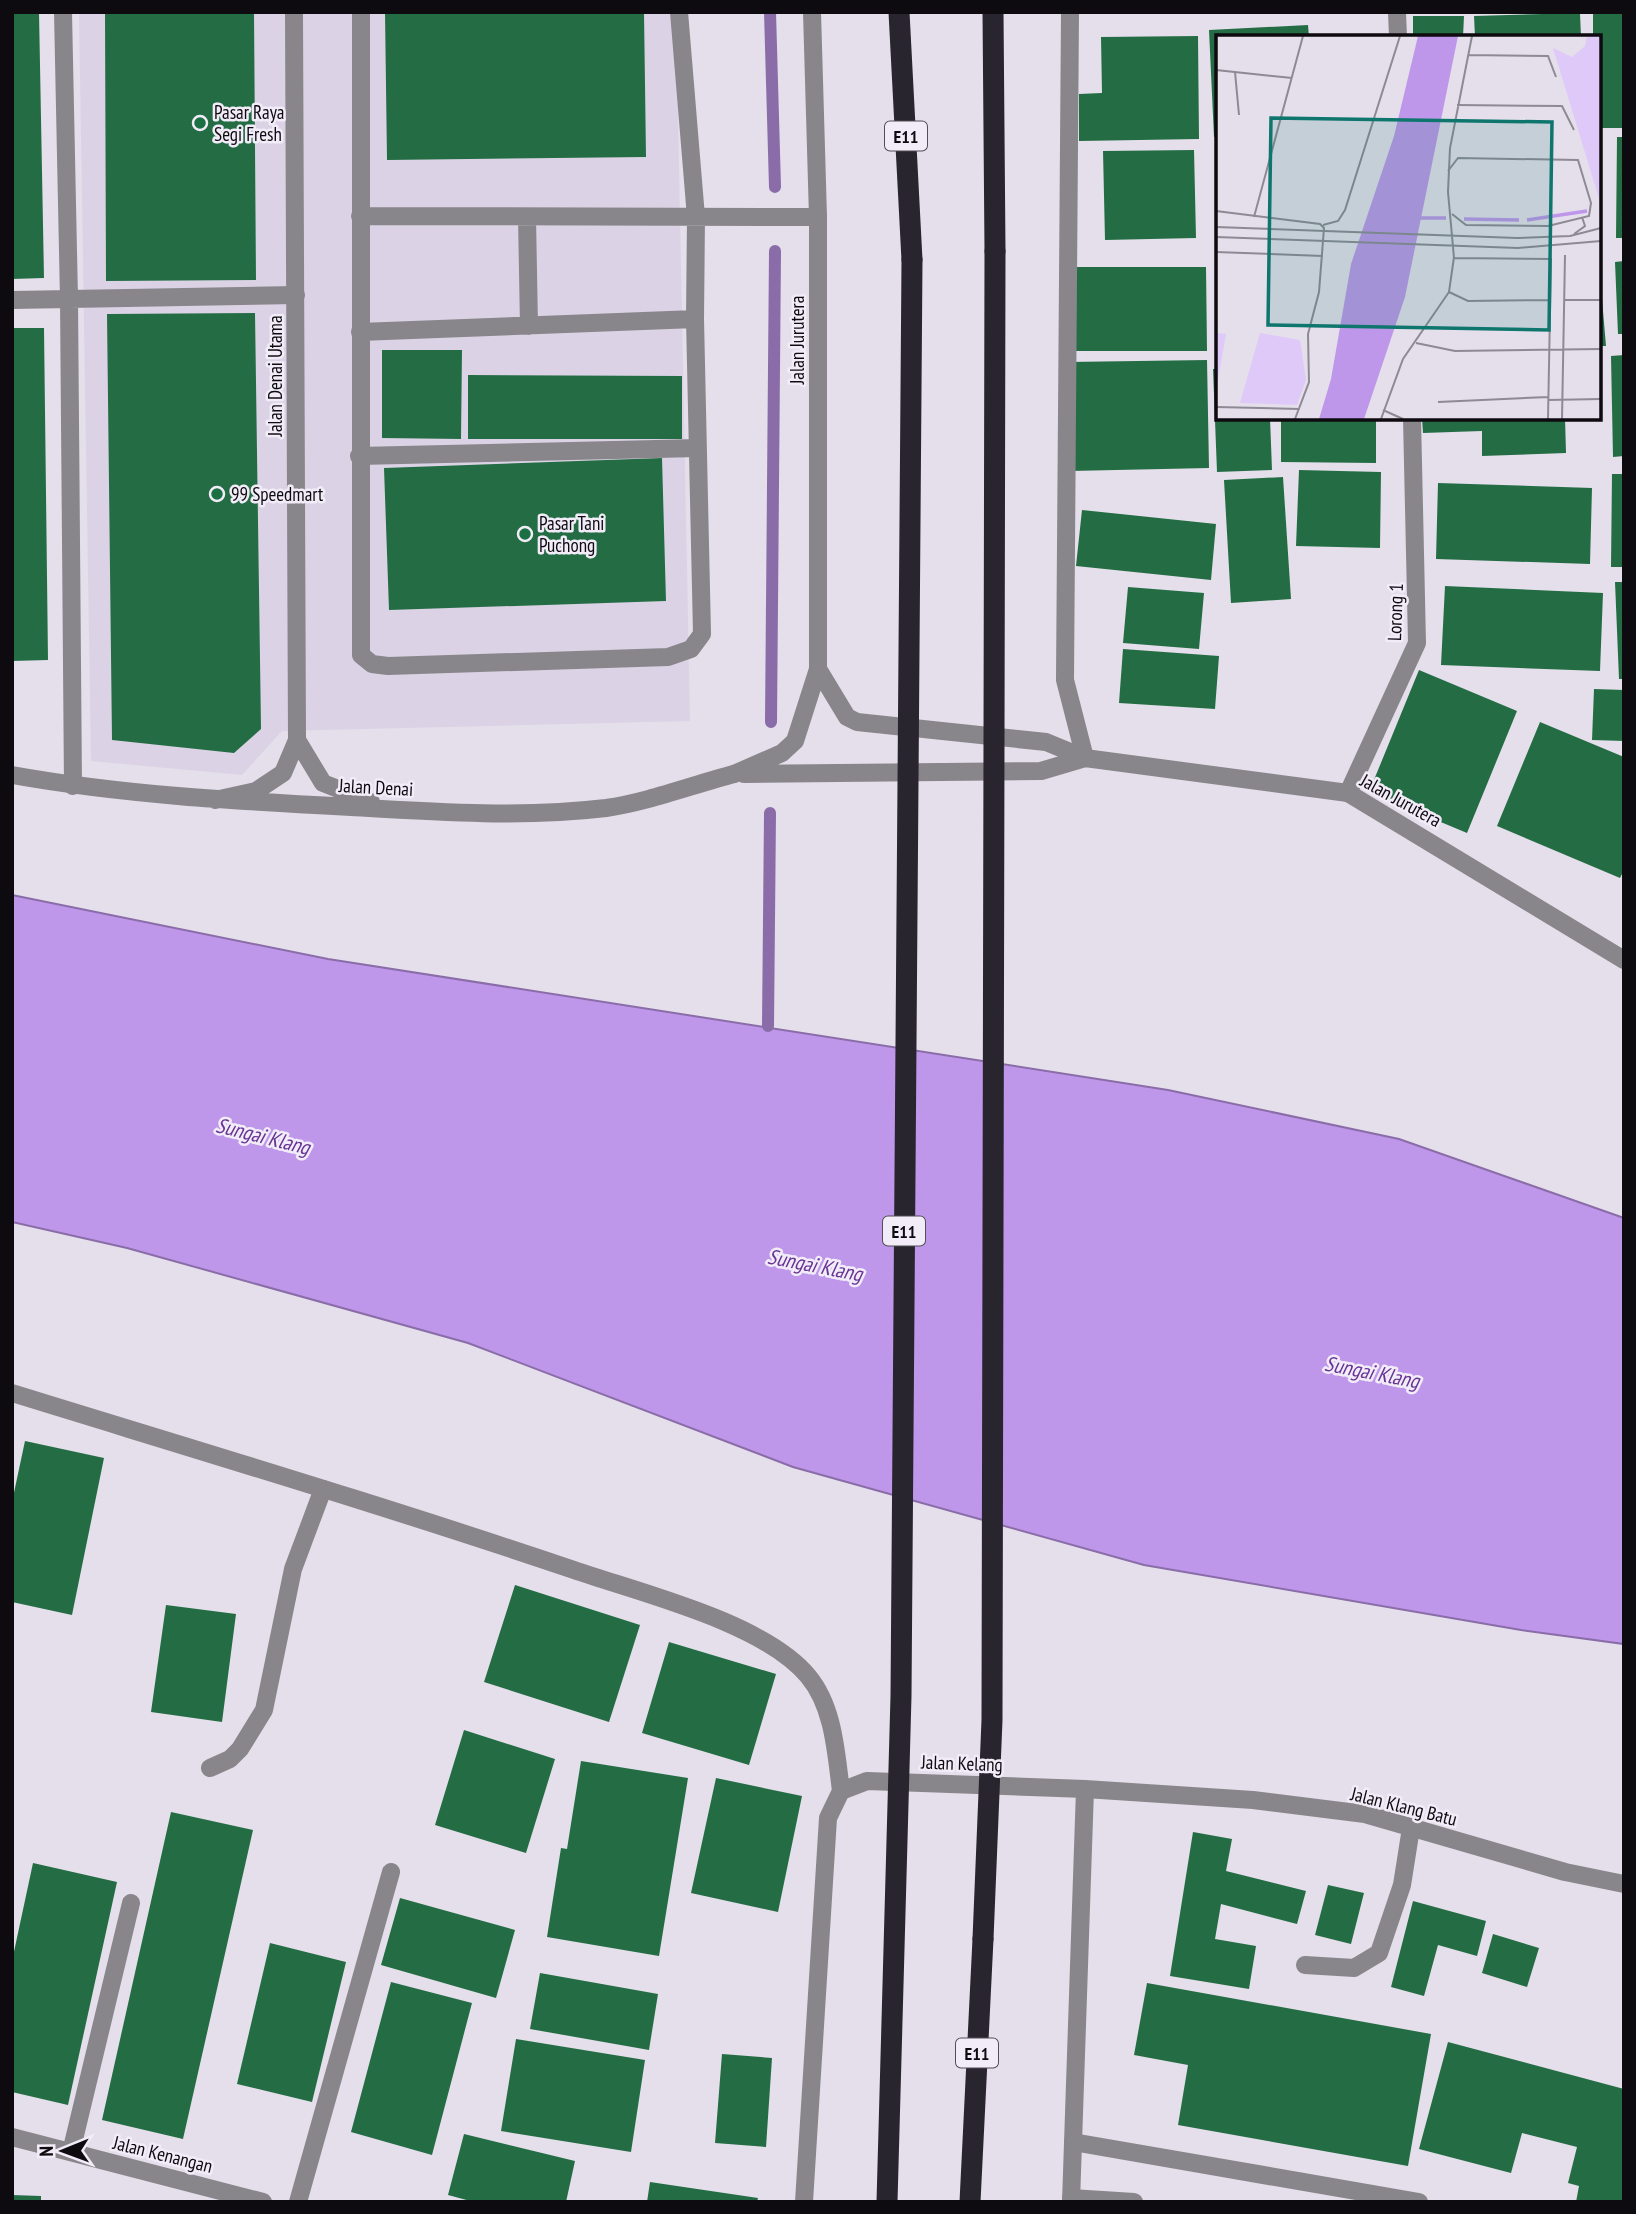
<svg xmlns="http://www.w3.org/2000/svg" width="1636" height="2214" font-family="'PT Sans Narrow',sans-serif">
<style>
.built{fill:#dbd3e5}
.water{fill:#bf97ea;stroke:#8a6da8;stroke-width:2}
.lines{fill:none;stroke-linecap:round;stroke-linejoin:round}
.stream{stroke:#8a6da8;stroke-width:12}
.building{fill:#246d44}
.service{stroke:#88868b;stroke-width:18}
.minor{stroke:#88868b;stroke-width:18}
.tertiary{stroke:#88868b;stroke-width:18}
.motorway{stroke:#29252e;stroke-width:21}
.motorway-bridge{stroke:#29252e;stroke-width:21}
.poi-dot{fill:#1a7042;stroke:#f1ecf8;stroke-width:2.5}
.labels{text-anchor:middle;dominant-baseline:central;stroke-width:5;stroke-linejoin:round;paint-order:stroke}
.shield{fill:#f1ecf8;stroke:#514e55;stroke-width:2}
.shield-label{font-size:18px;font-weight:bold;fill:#0d0b0f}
.poi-label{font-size:19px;fill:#0d0b0f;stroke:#f1ecf8;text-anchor:start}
.street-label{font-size:19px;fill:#0d0b0f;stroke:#f1ecf8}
.water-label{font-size:21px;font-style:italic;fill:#683495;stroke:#f1ecf8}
.inset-river{fill:none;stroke:#bf97ea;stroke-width:3.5}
.inset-road{fill:none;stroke:#8e8a93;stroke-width:2}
.view{fill:#0f766e;fill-opacity:0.15;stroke:#0f766e;stroke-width:3.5}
.inset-edge{fill:none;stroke:#0d0b0f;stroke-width:3.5}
</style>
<rect width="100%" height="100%" fill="#e4dfeb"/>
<path class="built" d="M79,12H676L690,721L282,731L242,775L91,761Z"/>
<path class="water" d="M12,895L328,959L1168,1090L1399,1139L1624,1218V1644L1521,1630L1144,1565L793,1467L468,1343L127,1248L12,1222Z"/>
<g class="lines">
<path class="stream" d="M770,12L775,187
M771,722L775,251
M768,1026L770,813"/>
</g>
<path class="building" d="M12,12H39L44,278L12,279Z
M105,12H254L256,280L106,281Z
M385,12H644L646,157L387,160Z
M1624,12V128H1599V37H1593V13Z
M1580,13L1581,37H1475L1474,16Z
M1413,16H1464L1463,37H1413Z
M1308,25L1309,37H1218V136L1214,137L1209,30Z
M1198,36L1199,139L1079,141V94L1102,93L1101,37Z
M1617,137H1624V238H1616Z
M1194,150L1196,238L1105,240L1103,151Z
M1624,261V334H1618L1615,262Z
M1599,264L1606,346H1599Z
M1070,267H1206L1207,351H1070Z
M255,313L261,729L234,753L112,740L107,314Z
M12,328H44L48,660L12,661Z
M382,350H462L461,439L382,438Z
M1624,355V456L1613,457L1611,356Z
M1207,360L1209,468L1070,471L1068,362Z
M1213,369H1218V418H1270L1272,470L1217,472Z
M468,375L682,376V439H468Z
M1281,418H1376V463L1281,462Z
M1422,418H1565L1566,453L1482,456V431L1423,433Z
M662,458L666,601L389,610L384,468Z
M1299,470L1381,472L1380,548L1296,546Z
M1612,474H1624V567H1611Z
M1283,477L1291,599L1231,603L1224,480Z
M1438,483L1592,488L1590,564L1436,559Z
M1082,510L1216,524L1211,580L1076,566Z
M1615,582H1624V679H1619Z
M1445,586L1603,593L1600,671L1441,665Z
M1128,587L1204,593L1199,649L1123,643Z
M1123,649L1219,656L1215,709L1119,703Z
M1419,670L1517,711L1467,833L1369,792Z
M1594,689L1624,690V741L1592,740Z
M1540,722L1624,757V870L1620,878L1497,826Z
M25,1441L104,1458L72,1615L12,1602V1502Z
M515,1585L640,1625L609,1722L484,1682Z
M166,1605L236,1614L222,1722L151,1712Z
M669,1642L776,1674L749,1765L642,1733Z
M464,1730L555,1759L526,1853L435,1825Z
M581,1761L688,1778L659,1956L547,1937L561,1848L567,1849Z
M716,1778L802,1796L778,1912L691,1893Z
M171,1812L253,1830L183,2139L102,2120Z
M1193,1832L1232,1839L1226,1871L1306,1891L1297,1924L1221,1904L1215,1939L1256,1946L1249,1989L1170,1976Z
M33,1863L117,1882L68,2105L12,2092V1961Z
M1328,1885L1364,1893L1351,1944L1315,1935Z
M400,1898L515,1930L496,1998L381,1965Z
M1413,1901L1486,1921L1477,1956L1438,1945L1424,1996L1391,1987Z
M1493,1934L1539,1948L1527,1987L1482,1973Z
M270,1943L346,1962L312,2102L237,2084Z
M540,1973L658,1994L649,2050L530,2029Z
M391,1982L472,2003L432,2155L351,2132Z
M1147,1983L1431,2034L1408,2166L1178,2125L1188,2065L1134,2055Z
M516,2039L645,2060L631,2152L501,2131Z
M1448,2042L1624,2089V2202H1576L1579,2186L1568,2183L1577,2147L1522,2133L1511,2173L1419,2149Z
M722,2054L772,2058L766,2147L715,2143Z
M464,2134L575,2161L566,2202H474L448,2195Z
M650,2182L758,2198L757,2202H647Z
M12,2195L41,2196V2202H12Z"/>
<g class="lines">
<path class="service" d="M63,12L69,299L73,786
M361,12V655L372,664L388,666L668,657L691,649L702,634L695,319L696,217L679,12
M360,216L818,217
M527,217L529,326
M12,300L296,295
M360,332L695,319
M359,456L698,448
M210,1768L230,1759L240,1749L264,1710L293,1569L323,1489
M1305,1965L1354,1968L1379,1953L1402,1885L1411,1828
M1073,2142L1419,2202
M71,2152L131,1903
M1071,2198L1134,2202
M298,2202L391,1872"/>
<path class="minor" d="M1070,12L1065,680L1085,758
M1397,12L1398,37
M297,740L323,783L371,802
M12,775C124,795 237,801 351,807C434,812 522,818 606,808C648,802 692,785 734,774
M1348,793L1417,643L1412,418
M215,800L256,791L283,773L297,740L294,12
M12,1393C200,1451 388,1507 574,1570C640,1593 763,1622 808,1676C834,1707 836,1753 841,1791
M12,2137L263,2202
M804,2202L828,1818L841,1791L867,1781L1085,1789L1253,1800L1365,1814L1565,1872L1624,1884
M1071,2202L1085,1789"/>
<path class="tertiary" d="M818,669L847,717L857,722L1046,742L1085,758L1348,793L1624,960
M734,774L782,753L795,741L818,669V217L812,12
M744,774L1041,771L1085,758"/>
<path class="motorway" d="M899,12L912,260
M993,12L995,251
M970,2202L983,1939"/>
<path class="motorway-bridge" d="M983,1939L992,1720L995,251
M887,2202L901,1696L912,260"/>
</g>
<g class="poi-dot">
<circle cx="200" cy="123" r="7"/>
<circle cx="217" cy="494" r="7"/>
<circle cx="525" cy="534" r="7"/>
</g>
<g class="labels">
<g class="shield">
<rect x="885" y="121.5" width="42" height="29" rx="5"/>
<rect x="883" y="1216.5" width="42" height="29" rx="5"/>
<rect x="956" y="2038.5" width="42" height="29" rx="5"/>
</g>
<g class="shield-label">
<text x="906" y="136">E11</text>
<text x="904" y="1231">E11</text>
<text x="977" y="2053">E11</text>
</g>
<g class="poi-label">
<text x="214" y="112">Pasar Raya<tspan x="214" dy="22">Segi Fresh</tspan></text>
<text x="231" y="494">99 Speedmart</text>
<text x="539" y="523">Pasar Tani<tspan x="539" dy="22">Puchong</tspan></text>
</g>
<g class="street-label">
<text transform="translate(797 340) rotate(-90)">Jalan Jurutera</text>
<text transform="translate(275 376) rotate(-90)">Jalan Denai Utama</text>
<text transform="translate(1395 612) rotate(-88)">Lorong 1</text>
<text transform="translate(376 787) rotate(3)">Jalan Denai</text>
<text transform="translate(1401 800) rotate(29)">Jalan Jurutera</text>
<text transform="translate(962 1763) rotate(2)">Jalan Kelang</text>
<text transform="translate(1404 1806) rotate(14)">Jalan Klang Batu</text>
<text transform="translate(163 2154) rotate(14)">Jalan Kenangan</text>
</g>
<g class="water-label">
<text transform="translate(263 1136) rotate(14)">Sungai Klang</text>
<text transform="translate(815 1265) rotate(11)">Sungai Klang</text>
<text transform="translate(1372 1372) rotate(11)">Sungai Klang</text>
</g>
</g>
<g transform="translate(1216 35)">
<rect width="385" height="385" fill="#e4dfeb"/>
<path d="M371,1H385V170L337,13L356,22L369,11ZM0,298L10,299L0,356ZM44,298L84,305L90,345L81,370L24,368Z" fill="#dfc9f9"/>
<path d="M202,1H242L189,262L148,384H103L115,344L135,229L178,101Z" fill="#bf97ea"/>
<path class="inset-river" d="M204,183H230M248,184L303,185M311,185L371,176"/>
<path class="inset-road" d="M252,20L332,21L340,42M0,35L76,43M19,37L23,80M241,70L346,71L358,95M232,136L242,123L362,125L375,168L373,181L332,191L250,190L236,179M0,176L104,189L108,193L103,257L92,299L93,347L79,384M38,182L87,1M107,190L122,186L129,175L184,1M0,192L301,203L354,201L385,193M358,199L369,191L366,182M0,202L302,213L385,206M0,217L107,221M238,223L335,224L332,384M238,223L232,157L234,113L256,1M233,257L252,266L335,265M348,265H385M200,308L239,316L385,314M332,365L385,364M222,367L332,362M0,372L83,374M167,375L187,384M165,384L187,324L233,257L238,222M346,384L349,220"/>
<path class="view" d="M55,83L336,87L333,295L52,290Z"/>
<rect width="385" height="385" class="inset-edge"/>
</g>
<rect width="1636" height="2214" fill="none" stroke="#0d0b0f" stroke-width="28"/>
<g transform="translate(63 2151) rotate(269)" stroke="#f1ecf8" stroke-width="5" paint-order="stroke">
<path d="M0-5L12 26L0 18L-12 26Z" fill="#0d0b0f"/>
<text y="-10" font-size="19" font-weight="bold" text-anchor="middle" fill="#0d0b0f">N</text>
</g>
</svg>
